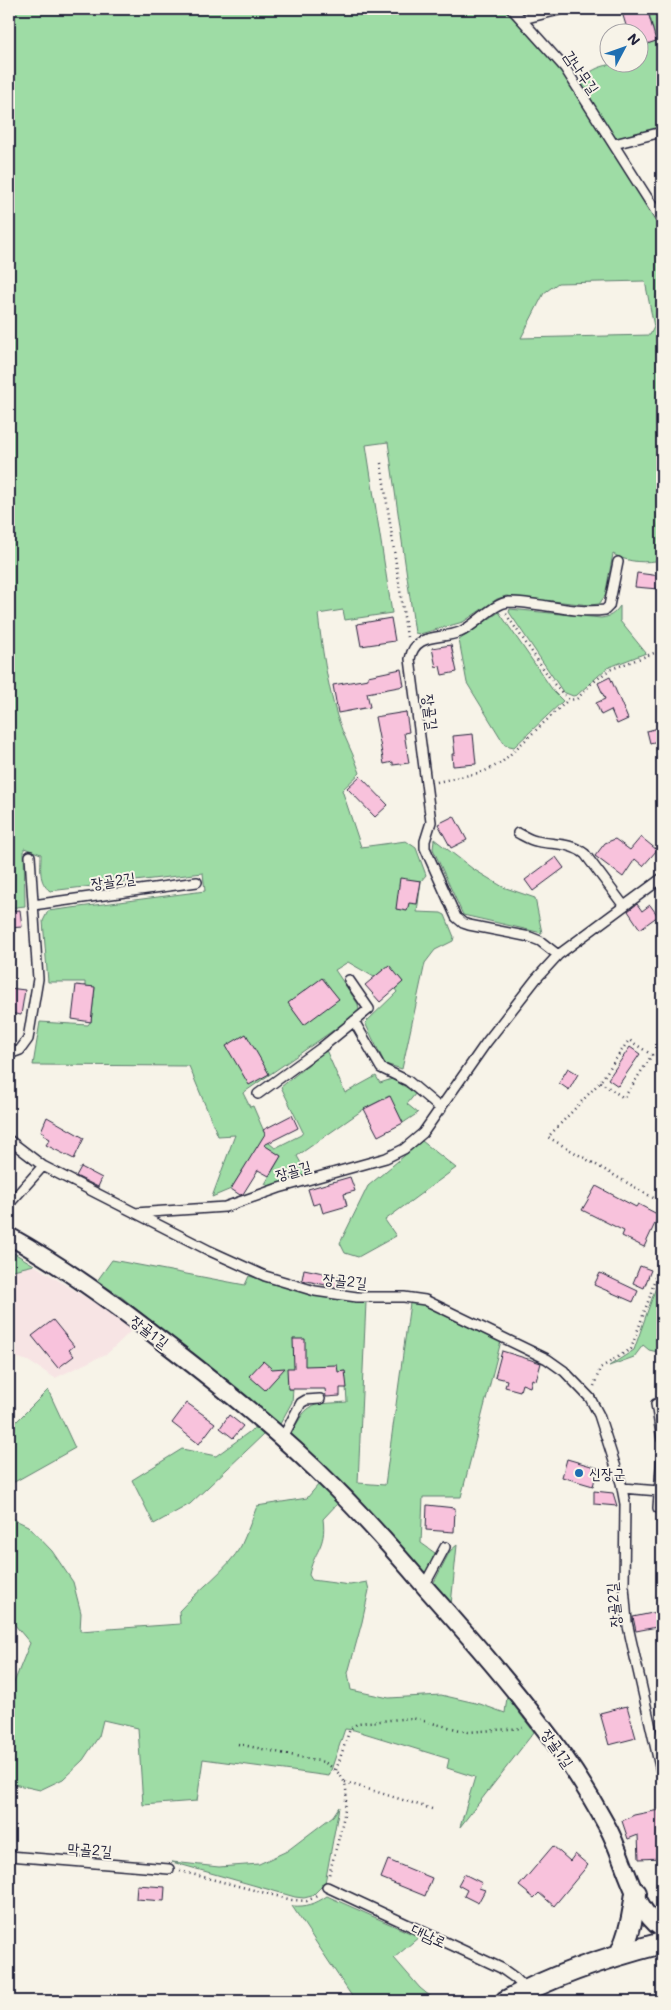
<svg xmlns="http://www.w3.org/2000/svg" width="671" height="2010" font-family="Mali,'Poor Story',sans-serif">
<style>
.built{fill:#f7e4e4}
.green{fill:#9edca5;stroke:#607f70;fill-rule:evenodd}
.building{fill:#f8c2dc;stroke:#22223b}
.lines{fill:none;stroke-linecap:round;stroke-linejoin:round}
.service-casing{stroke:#22223b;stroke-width:12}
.minor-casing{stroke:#22223b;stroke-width:20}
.tertiary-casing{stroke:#22223b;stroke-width:24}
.path{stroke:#22223b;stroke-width:2.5;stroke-dasharray:1 4;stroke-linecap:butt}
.service{stroke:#f7f3e8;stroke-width:9}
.minor{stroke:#f7f3e8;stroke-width:16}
.tertiary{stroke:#f7f3e8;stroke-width:20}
.poi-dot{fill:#1f6fb2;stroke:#f7f3e8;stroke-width:2}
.labels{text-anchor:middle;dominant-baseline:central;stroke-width:4;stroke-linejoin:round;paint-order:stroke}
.street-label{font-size:15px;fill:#22223b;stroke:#f7f3e8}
.poi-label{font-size:15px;fill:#22223b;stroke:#f7f3e8;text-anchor:start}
</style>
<rect width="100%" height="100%" fill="#f7f3e8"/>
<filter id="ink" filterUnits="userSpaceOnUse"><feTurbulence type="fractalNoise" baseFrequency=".02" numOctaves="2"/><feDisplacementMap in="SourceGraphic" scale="10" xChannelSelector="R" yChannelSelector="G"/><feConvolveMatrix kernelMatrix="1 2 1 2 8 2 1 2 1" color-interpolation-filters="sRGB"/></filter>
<g filter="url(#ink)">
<path class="built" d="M34,1265L103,1308L132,1330L108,1353L55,1378L28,1361L9,1355V1271Z"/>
<path class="green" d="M9,9H503L532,36L562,72L662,228V560C645,563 629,563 613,554L605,596L599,604L590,605L506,596L497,599L463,622L420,634L415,633L388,442L366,445L392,613L345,620L343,610L318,614C322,649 327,683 337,716C343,736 354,754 360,773L342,790L361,847L406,841L416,848L426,875L421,881L417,912L441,913L445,915L454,937L453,941L435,950L425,963L402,1069L385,1064L365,1023L397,992L395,989L403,982L389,966L374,977L348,962L335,970L358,1004L359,1010L354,1016L243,1093L250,1107L253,1106L269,1143L275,1148L301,1135L303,1132L281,1087L326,1050L345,1093L376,1076L380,1083L392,1079L416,1093L407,1104L418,1113L403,1123L389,1096L364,1109L297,1156L307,1174L270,1187L265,1184L281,1156L260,1143L231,1189L212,1197L235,1135L218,1136L189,1066L33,1065L40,1022L88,1025L91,1021L95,988L85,986V982H48L43,921L48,911L205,891L203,873L50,891C38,882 41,868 41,854L24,848L25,906L9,908ZM645,281L654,327L650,335L521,338L544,293L558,283ZM323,978L338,999L304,1024L289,1003Z
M648,9H662V129L619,140L615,139L582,84C588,63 621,63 638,62L639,53L644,45L656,41Z
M620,606V621L646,653L607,668L577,695L573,696L563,692L557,683L509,612L510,609L601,618C610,617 614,614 620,606Z
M499,612L554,692L563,701L514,747L505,745L467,683L459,640Z
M434,839L473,869L503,887L535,898L542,933L463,915L433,849Z
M422,1141L456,1168L385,1220L396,1236L358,1257L345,1253L340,1243L368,1186Z
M9,1250L34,1265L9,1271Z
M112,1260L245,1285L249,1276L318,1295L366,1302L358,1483L385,1485L410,1303C427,1303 439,1312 454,1320C469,1328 485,1334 501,1341L461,1497H423L421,1543L435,1553L426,1575L352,1491L291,1434C309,1400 311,1405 347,1402L345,1371L338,1372L288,1389H293L292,1402L280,1424L119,1295L97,1281Z
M662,1270V1353L649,1350L643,1345L634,1357L609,1366L634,1350Z
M48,1390L75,1448L9,1485V1429Z
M256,1427L264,1434L190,1504L154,1524L132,1480L182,1449L216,1456Z
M319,1484L338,1503L323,1519C327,1547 313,1552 309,1575L312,1580L350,1585L367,1582L369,1590L362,1622L348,1673L351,1690L389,1698L441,1695L480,1704L505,1713L507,1697L534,1732L460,1827L475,1777L447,1768L449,1759L354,1730L345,1729L329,1776L203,1759L197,1801L143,1805L138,1728L103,1720L99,1736L83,1760L63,1779L40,1790L9,1783V1688L11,1690L30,1643L9,1618V1580L11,1573L9,1571V1517L28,1526L52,1551L73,1582L81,1613L80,1631L180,1624L179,1611C197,1591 228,1569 241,1546C247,1533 252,1519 257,1506L307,1498Z
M457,1545L451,1605L433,1584L450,1551Z
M339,1807L325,1883L312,1896L304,1898L295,1897L172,1862L219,1867L259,1864L287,1851L333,1816Z
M327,1896L419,1937L394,1958L420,1988L436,2001H355L292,1906C307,1907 315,1904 327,1896Z"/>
<path class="building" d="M621,9H641L642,13L648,12L656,41L644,45L643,42L638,43V32H628Z
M637,573L660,576L658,589L635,587Z
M391,618L395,641L361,646L357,624Z
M451,645L457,672L442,675L440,666L436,667L432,648Z
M401,669L404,686L367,693L370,707L338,713L333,685L368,679V676Z
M610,677L628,719L617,724L611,710L601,715L596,703L605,699L598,683Z
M406,712L409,732L404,733L409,763L393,765V762L384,764L375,717Z
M662,727V740L650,743L647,731Z
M473,734L476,764L453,766L452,754H455L453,736Z
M360,776L388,805L375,817L347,788Z
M454,816L467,840L451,848L438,824Z
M641,837L657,850L643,866L635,859L623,877L595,856L605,843L615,839L630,850Z
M556,857L564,868L533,891L525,880Z
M400,878L421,881L417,904L409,903L407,911L396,909Z
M637,904L642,911L650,905L658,916L640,929L628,911Z
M20,910L22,927L9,928V911Z
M389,965L403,982L380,1002L365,985Z
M322,978L339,999L304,1025L288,1003Z
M76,985L95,987L91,1022L72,1019Z
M9,988L25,990L21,1015L9,1013Z
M246,1034L269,1074L249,1085L226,1046Z
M630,1047L640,1054L618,1086L608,1079Z
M568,1068L578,1074L569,1090L559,1083Z
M390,1096L403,1123L378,1136L364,1109Z
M292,1115L298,1128L264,1145L281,1156L269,1176L258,1170L243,1194L240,1195L231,1189L265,1134L263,1130Z
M47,1117L84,1138L74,1159L46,1145L50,1139L43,1135L45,1133L41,1131Z
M81,1167L102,1178L98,1187L76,1176Z
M350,1177L355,1191L344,1194L347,1206L323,1213L320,1203L313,1205L308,1189Z
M596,1186L636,1207L638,1204L659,1215L644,1247L622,1236L624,1231L582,1210Z
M640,1266L651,1270L644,1288L633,1283Z
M304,1269L342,1277L340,1288L302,1280Z
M600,1273L638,1291L633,1302L594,1285Z
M53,1320L74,1346L69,1350L74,1356L58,1368L32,1336Z
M293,1339H305V1366L337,1365L338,1372L345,1371L347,1388H340V1396L326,1397L325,1389H288L287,1368H294Z
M502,1351L541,1363L536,1381L532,1379L530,1387L522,1384L520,1391L505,1387L507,1380L495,1377Z
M263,1361L272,1369L285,1368L265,1390L249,1376Z
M187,1403L215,1423L199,1444L172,1423Z
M229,1415L243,1426L233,1438L220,1428Z
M567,1459L598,1468L593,1486L562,1477Z
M594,1491L613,1493L617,1506L594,1504Z
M427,1505L455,1508L454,1532L426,1530Z
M662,1611V1626L636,1631L633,1617Z
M627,1706L636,1738L609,1745L600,1713Z
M659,1810L661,1858L639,1859L638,1835L628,1839L622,1821L634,1815Z
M553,1846L570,1861L575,1854L588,1865L554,1906L539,1893L534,1898L519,1886Z
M388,1860L432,1878L425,1896L381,1878Z
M464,1874L482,1883L479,1888L485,1890L478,1903L464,1896L467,1890L458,1885Z
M137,1885L165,1887L164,1901L136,1899Z"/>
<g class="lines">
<g class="service-casing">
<path id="service" d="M512,9L565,68L662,221
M523,19L563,9
M614,144L662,132
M518,833C524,836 530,840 536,841C553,845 570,842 585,854L624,906
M33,905L197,882
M558,955L540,941L530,937L469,925L463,923L456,917L425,848V841L431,822L410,659C415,632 440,640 460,632C475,626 493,603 509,602C540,602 573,614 605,610L609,606L618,562
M354,1021L381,1068L408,1081L441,1109
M9,1054L20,1050L28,1039L38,979L30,856
M258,1094L321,1048L369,1009L349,980
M9,1140L43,1166L210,1251L265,1276L315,1291L357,1297H404L425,1300L547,1359L564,1371L590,1398L599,1415L621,1483L625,1504L624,1586L627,1622L662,1776
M9,1204L43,1166
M135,1213L225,1207L279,1188L386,1158L404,1149L423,1133L486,1043L536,979L558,955L662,878
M662,1402L656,1404L662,1439
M282,1439L301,1403L306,1400L320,1399
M622,1488L659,1491
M658,1508L662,1453
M424,1586L445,1547
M9,1856L169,1869
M327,1887L501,1968L515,1978L527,1990"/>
</g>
<g class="minor-casing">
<path id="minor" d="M9,1236C63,1266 112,1302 161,1340C221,1386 281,1434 335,1488C367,1520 397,1554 426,1588C465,1632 504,1676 539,1722C565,1755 588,1791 608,1828C624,1857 634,1911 662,1929"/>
</g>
<g class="tertiary-casing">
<path id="tertiary" d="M620,1954C630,1934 633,1914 636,1893
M506,2001C555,1974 608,1957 662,1943"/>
</g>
<path class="path" d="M381,463L407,637
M506,614L554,684L569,700L577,699L591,684L609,670L662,650
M437,782L483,772L501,763L568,700
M600,1082L624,1098L652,1055L629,1040L600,1082L548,1137L662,1203
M594,1386L600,1368L631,1349L650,1296L662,1253
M238,1744L324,1762C332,1767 342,1774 345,1784C351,1802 334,1854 329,1875
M336,1770L350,1729L358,1723L412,1718L468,1732L523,1728
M345,1782L432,1809
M180,1871L292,1900L307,1901L319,1895"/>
<use href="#service" class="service"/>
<use href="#minor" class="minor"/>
<use href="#tertiary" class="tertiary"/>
</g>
</g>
<circle class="poi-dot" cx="579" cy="1473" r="5"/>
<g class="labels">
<g class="street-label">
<text transform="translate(582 72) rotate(55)">감나무길</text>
<text transform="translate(431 712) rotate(83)">장골길</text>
<text transform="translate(113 880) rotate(-8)">장골2길</text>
<text transform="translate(293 1170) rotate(-16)">장골길</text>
<text transform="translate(345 1280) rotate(6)">장골2길</text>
<text transform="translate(150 1331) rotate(37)">장골1길</text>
<text transform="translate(613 1605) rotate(-95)">장골2길</text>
<text transform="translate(558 1748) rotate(55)">장골1길</text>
<text transform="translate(90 1849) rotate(4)">막골2길</text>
<text transform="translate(429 1935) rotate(25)">대남로</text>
</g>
<g class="poi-label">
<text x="589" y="1473">신장군</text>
</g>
</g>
<rect width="671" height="2010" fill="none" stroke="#f7f3e8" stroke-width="30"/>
<rect x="15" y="15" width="641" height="1980" fill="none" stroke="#22223b" stroke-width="2" filter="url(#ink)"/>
<g transform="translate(624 48) rotate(49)"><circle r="24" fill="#f7f3e8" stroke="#a29fa3"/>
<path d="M0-4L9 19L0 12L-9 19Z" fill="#1f6fb2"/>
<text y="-8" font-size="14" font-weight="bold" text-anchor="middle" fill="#22223b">N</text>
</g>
</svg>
